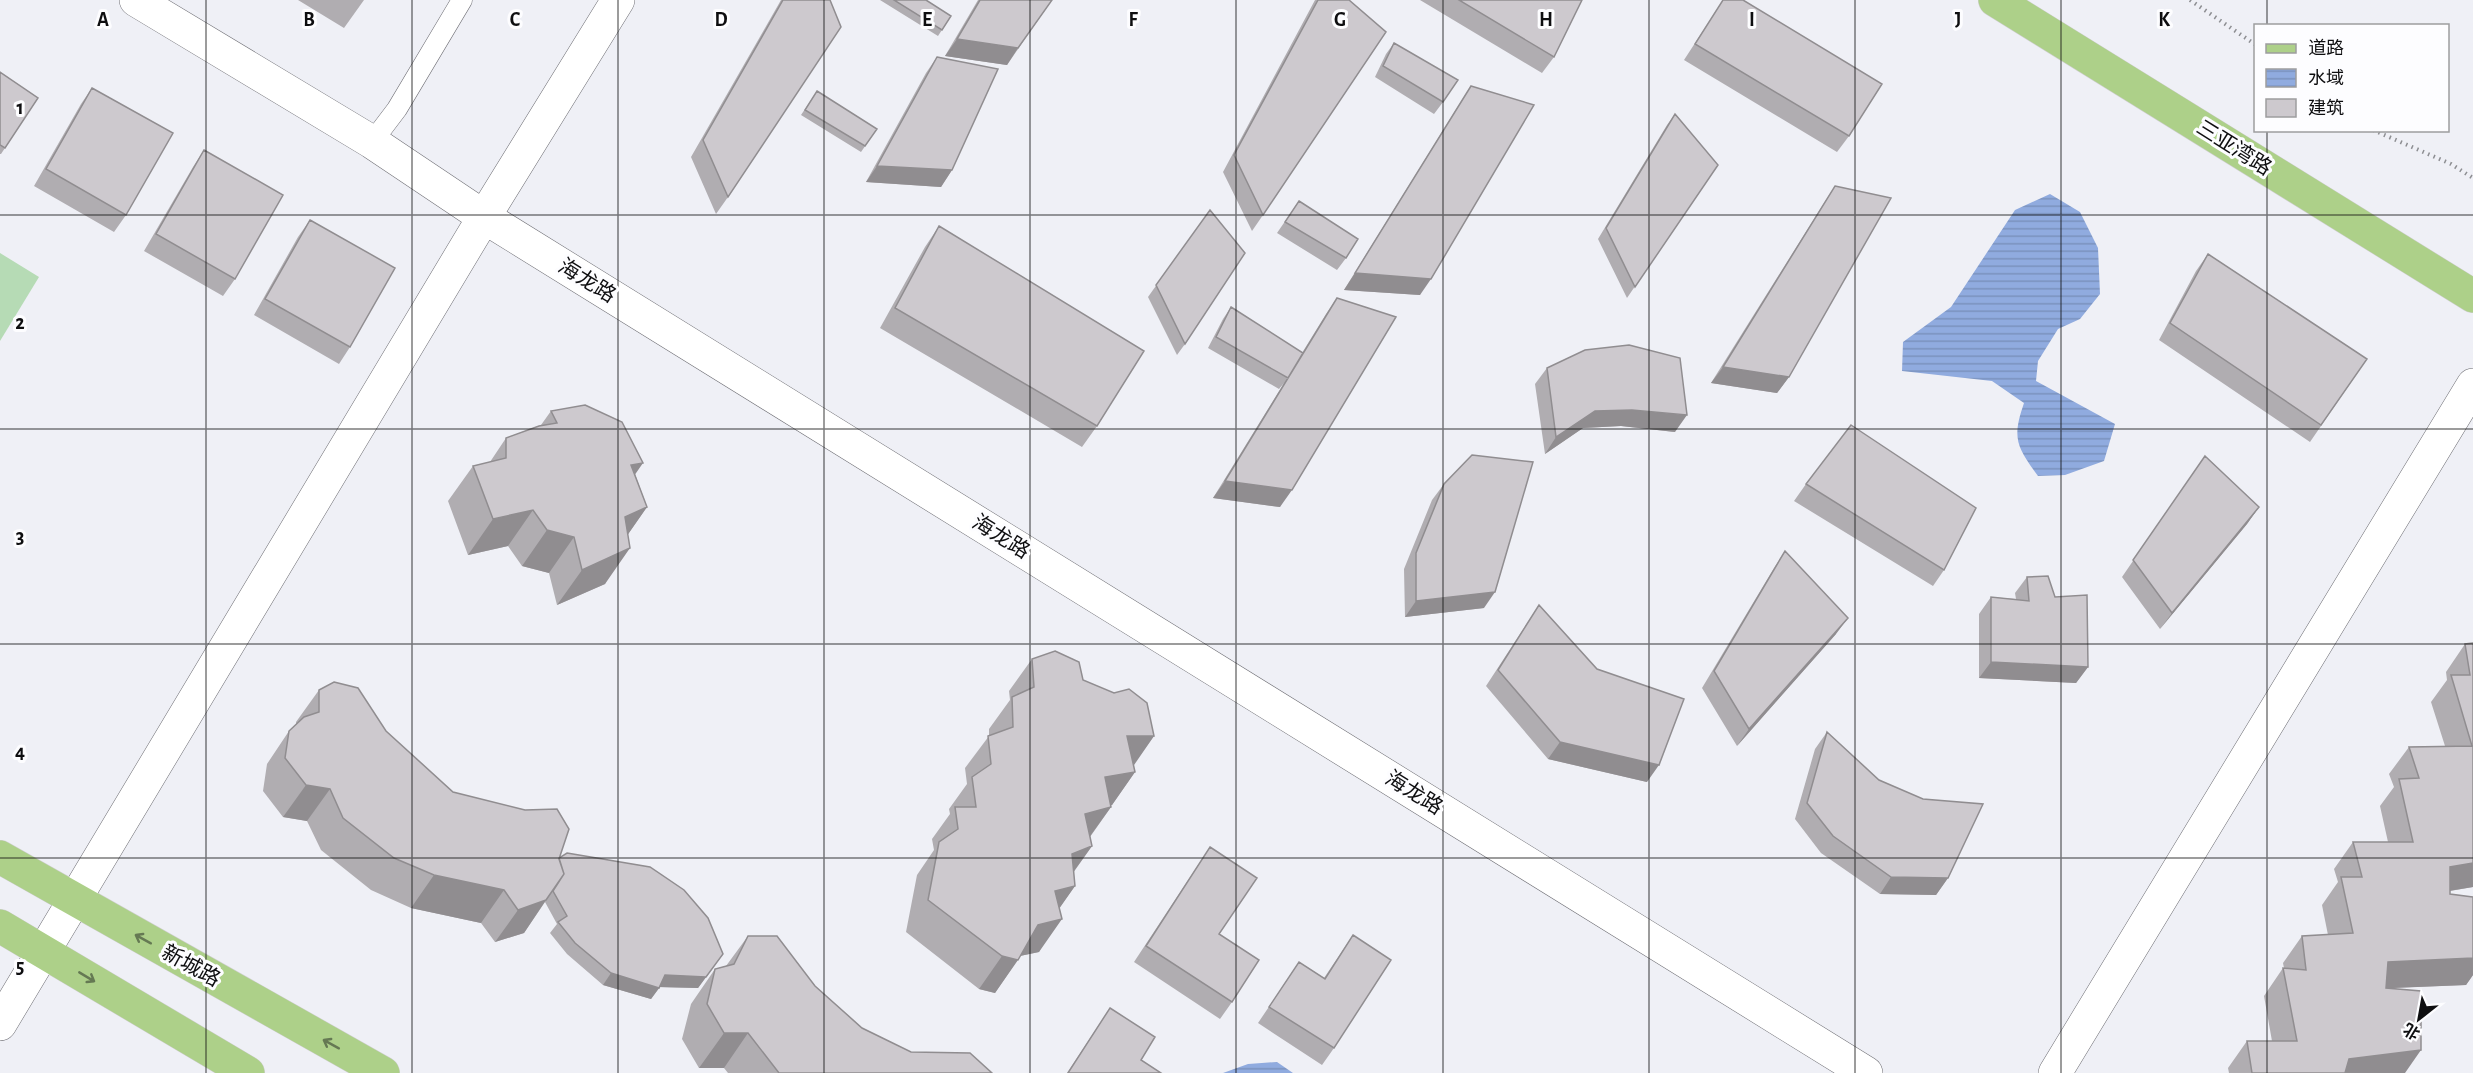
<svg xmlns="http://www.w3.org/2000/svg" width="2473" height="1073" font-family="'Alegreya Sans','Noto Sans SC',sans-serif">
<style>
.pitch{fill:#b6dbb5}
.water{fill:url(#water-rules)}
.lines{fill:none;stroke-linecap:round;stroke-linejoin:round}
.service-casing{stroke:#6f6f75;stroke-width:21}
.minor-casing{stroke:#6f6f75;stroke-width:34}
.primary-casing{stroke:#cfcfcf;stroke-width:34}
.path{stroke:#8d8e92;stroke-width:4;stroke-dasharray:1.5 4.5;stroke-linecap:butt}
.service{stroke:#fff;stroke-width:20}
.minor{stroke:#fff;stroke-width:33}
.primary{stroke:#add089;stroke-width:33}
.wall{fill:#b0adb1}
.shaded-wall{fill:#908d90}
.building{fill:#cdc9ce;stroke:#908d90;stroke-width:1.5}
.oneway{stroke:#657953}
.grid{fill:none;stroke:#0e0e10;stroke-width:1.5;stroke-opacity:0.55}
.labels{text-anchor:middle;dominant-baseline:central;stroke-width:6;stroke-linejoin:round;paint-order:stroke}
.street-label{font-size:21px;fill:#0e0e10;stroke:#fdfdff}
.grid-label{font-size:20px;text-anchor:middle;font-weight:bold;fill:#0e0e10;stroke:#fdfdff;stroke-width:6;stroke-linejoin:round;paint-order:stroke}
</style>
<defs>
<pattern id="water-rules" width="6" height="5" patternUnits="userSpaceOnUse" patternTransform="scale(1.5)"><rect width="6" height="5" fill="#90abdf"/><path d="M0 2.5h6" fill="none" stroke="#7b92be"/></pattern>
</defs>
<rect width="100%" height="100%" fill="#eff0f6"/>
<path class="pitch" d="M0,253L39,277L0,341Z"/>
<path class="water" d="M2050,194L2080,212L2098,248L2100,294L2080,319L2058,329L2038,361L2036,381L2115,424L2104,461L2065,475L2038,476C2016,446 2012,438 2024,403L1992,381L1902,371L1903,342L1951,307L2015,210Z
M1277,1062L1293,1073H1223L1248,1064Z"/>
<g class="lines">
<g class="service-casing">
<path id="service" d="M372,142L397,109L462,0"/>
</g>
<g class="minor-casing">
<path id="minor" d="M136,0L372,142L484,217L1866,1073
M0,1024L484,217L618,0
M2055,1073L2473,385"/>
</g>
<g class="primary-casing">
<path id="primary" d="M1995,0L2473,296
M0,857L383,1073
M0,926L248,1073"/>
</g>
<path class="path" d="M2190,0L2256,45
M2373,130L2451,164L2473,178"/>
<use href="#service" class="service"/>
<use href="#minor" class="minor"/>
<use href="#primary" class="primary"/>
</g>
<path class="wall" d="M298,0H364L344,28Z
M781,0H830L728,197L716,214L691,157Z
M880,0H926L951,16L938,36Z
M978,0H1052L1007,65L945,56Z
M1315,0H1349L1263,215L1252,231L1223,172Z
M1420,0H1582L1554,57L1542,73Z
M1723,0L1849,136L1837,152L1684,60Z
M1394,43L1443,102L1434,114L1375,77L1386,54Z
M937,57L952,170L941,187L866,182L926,73Z
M0,72L38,98L1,154H0Z
M1471,86L1420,295L1344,290L1460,103Z
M92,88L126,215L114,232L34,186L81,104Z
M817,91L877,129L861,152L801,115Z
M1675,114L1718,165L1627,298L1598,239L1667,125Z
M204,150L235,279L223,296L144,251L193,167Z
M1835,186L1789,377L1777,393L1711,383L1824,203Z
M1299,201L1346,258L1337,270L1277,233Z
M1210,210L1185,344L1177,355L1148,297Z
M310,220L350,347L339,364L254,315L298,237Z
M939,226L1097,426L1082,447L880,328L925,247Z
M2208,254L2367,359L2310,442L2159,340L2196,271Z
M1337,298L1280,507L1213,498L1284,383L1279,389L1208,348L1223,319L1231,307L1302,353L1326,314Z
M1547,368L1675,432L1621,426L1583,428L1545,454L1535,384Z
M551,411L635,474L647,507L628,534L605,584L557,605L549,573L522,566L508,546L468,555L448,501L473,466L490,462L506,438L541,425Z
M2205,456L2259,507L2247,524L2160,629L2122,577Z
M1444,484L1484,608L1405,617L1404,569L1432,500Z
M1806,484L1944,570L1933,586L1794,501Z
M1785,551L1836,634L1737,746L1702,688L1774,568Z
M2027,577L2055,597L2088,667L2076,683L1979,678V614L1991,597L2016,599L2015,593Z
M1539,605L1597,669L1647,782L1548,759L1486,686Z
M2473,643V887L2450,891V894L2473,897V975L2466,985L2387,988L2405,1073H2229L2228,1068L2247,1041H2272L2264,996L2283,968H2284L2283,963L2302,936L2328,935L2322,905L2338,882L2334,869L2353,842H2388L2380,806L2394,787L2389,774L2409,747L2445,746L2431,702L2447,680L2446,672L2465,644Z
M1032,659L1083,680L1154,736L1133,765L1135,772L1112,805H1110L1111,807L1090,837L1092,846L1073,873L1075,886L1059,908L1039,952L1020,956L995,993L979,989L906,932L917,875L934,850L932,839L950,814L949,809L967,784L965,768L989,736V729L1010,700L1009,691Z
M319,690L386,731L453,792L559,858L715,965L698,988L660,987L651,999L603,985L567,954L550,933L557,924L545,902L524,933L495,942L481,923L411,908L371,890L321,850L307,821L283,817L263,791L267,764L289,731L296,725V722Z
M1827,732L1948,878L1936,895L1880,894L1821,853L1795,819L1815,749Z
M1210,847L1219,934L1232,1002L1220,1019L1134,962Z
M1353,935L1334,1048L1322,1065L1258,1023L1299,962L1324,978Z
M748,936L815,986L862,1028L911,1052L992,1073H728L724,1068H699L682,1039L691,1004L715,969L726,966Z
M1110,1008L1141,1060L1161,1073H1067Z"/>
<path class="shaded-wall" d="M957,39L1018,48L1007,65L945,56Z
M877,166L952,170L941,187L866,182Z
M1355,273L1431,279L1420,295L1344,290Z
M1723,367L1789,377L1777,393L1711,383Z
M1632,410L1687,415L1675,432L1621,426L1583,428L1545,454L1556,437L1595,411Z
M643,463L618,499L631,465Z
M1225,481L1292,490L1280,507L1213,498Z
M647,507L622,543L625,517Z
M2259,507L2247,524L2160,629L2172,613Z
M533,510L508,546L468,555L493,519Z
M547,530L574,537L549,573L522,566Z
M630,548L605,584L557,605L582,570Z
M1495,592L1484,608L1405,617L1416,601Z
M1848,618L1836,634L1737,746L1749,729Z
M1991,662L2088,667L2076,683L1979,678Z
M1127,736H1154L1132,768Z
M1560,742L1659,765L1647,782L1548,759Z
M1135,772L1112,805L1082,810L1105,777Z
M306,785L330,789L307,821L283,817Z
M1111,807L1088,839L1085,814Z
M1092,846L1069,878L1072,854Z
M2473,863V887L2430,894L2450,867Z
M434,875L504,890L481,923L411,908Z
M1891,877L1948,878L1936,895L1880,894Z
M1075,886L1052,919L1055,891Z
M546,900L524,933L495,942L518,910Z
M1062,919L1039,952L1015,957L1038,925Z
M723,954L698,988L657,987L665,975Z
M1002,956L1018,960L995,993L979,989Z
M2473,958V975L2466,985L2369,989L2388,962Z
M611,973L659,988L651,999L603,985Z
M724,1033H748L724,1068H699Z
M2421,1050L2405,1073H2339L2349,1059Z"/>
<path class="building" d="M783,0H830L841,27L728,197L703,140Z
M894,0H926L951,16L942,30Z
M980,0H1052L1018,48L957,39Z
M1318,0H1349L1386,32L1263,215L1234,155Z
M1459,0H1582L1554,57Z
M1723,0H1743L1882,84L1849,136L1695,44Z
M1394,43L1458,80L1443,102L1383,66Z
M937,57L998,69L952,170L877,166Z
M0,72L38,98L5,148L0,145Z
M1471,86L1534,105L1431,279L1355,273Z
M92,88L173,133L126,215L46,169Z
M817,91L877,129L865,146L805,110Z
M1675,114L1718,165L1635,287L1606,228Z
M204,150L283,195L235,279L156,234Z
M1835,186L1891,198L1789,377L1723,367Z
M1299,201L1358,239L1346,258L1285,222Z
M1210,210L1245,253L1185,344L1156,285Z
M310,220L395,268L350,347L265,299Z
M939,226L1144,351L1097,426L895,308Z
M2208,254L2367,359L2321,425L2170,323Z
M1337,298L1396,317L1292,490L1225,481Z
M1231,307L1303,353L1288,378L1216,337Z
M1629,345L1680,358L1687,415L1632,410L1595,411L1556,437L1547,368L1585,350Z
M585,405L622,422L643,463L631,465L647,507L625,517L630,548L582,570L574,537L547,530L533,510L493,519L473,466L506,458V438L539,426L557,423L551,411Z
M1851,425L1976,508L1944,570L1806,484Z
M1472,455L1533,462L1495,592L1416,601V553L1444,484Z
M2205,456L2259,507L2172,613L2133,560Z
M1785,551L1848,618L1749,729L1714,671Z
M2048,576L2055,597L2087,595L2088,667L1991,662V597L2029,601L2027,577Z
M1539,605L1597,669L1684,699L1659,765L1560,742L1498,670Z
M2473,643V863L2450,867V894L2473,897V958L2388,962L2386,988L2421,991V1050L2349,1059L2345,1073H2252L2247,1041H2297L2283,968L2306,970L2302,936L2353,933L2341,877H2362L2353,842H2413L2399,779L2419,778L2409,747L2472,746L2451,675H2470L2465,644Z
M1055,651L1079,662L1083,680L1114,693L1129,689L1147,703L1154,736H1127L1135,772L1105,777L1111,807L1085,814L1092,846L1072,854L1075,886L1055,891L1062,919L1038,925L1018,960L1002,956L928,900L939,842L958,829L955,807H976L972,777L991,764L988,736L1013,727L1012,697L1034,687L1032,659Z
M334,682L358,688L386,731L453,792L525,810L557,809L569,829L559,859L564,874L546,900L518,910L504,890L434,875L394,858L343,818L330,789L306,785L285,758L289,731L304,717L319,712V690Z
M1827,732L1879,780L1923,799L1983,804L1948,878L1891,877L1833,836L1807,803Z
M1210,847L1257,878L1219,934L1259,960L1232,1002L1146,946Z
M567,853L650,867L684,890L708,918L723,954L706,977L665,975L659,988L611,973L575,943L558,922L567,916L553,891L564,874L559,858Z
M1353,935L1391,960L1334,1048L1269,1007L1299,962L1325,979Z
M748,936H777L815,986L862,1028L911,1052L970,1053L992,1073H779L748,1033H724L707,1004L715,969L734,964Z
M1110,1008L1155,1037L1141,1060L1161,1073H1068Z"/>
<defs><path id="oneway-shaft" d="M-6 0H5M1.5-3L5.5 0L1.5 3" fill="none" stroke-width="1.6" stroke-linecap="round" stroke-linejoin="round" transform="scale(1.5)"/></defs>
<g class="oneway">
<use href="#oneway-shaft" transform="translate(143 939) rotate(-151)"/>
<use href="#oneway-shaft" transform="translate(87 977) rotate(31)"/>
<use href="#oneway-shaft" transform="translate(331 1044) rotate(-151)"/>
</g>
<path class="grid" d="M206,0V1073M412,0V1073M618,0V1073M824,0V1073M1030,0V1073M1236,0V1073M1443,0V1073M1649,0V1073M1855,0V1073M2061,0V1073M2267,0V26M2267,130V1073M0,215H2473M0,429H2473M0,644H2473M0,858H2473"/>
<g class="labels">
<g class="street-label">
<text transform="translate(2234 148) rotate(32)">三亚湾路</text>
<text transform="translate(587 281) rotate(32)">海龙路</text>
<text transform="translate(1001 537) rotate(32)">海龙路</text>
<text transform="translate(1414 793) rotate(32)">海龙路</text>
<text transform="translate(191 966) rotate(29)">新城路</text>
</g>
</g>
<g class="grid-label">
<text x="103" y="26">A</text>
<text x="309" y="26">B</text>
<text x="515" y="26">C</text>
<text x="721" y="26">D</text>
<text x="927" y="26">E</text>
<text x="1133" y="26">F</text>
<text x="1340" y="26">G</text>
<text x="1546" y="26">H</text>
<text x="1752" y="26">I</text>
<text x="1958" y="26">J</text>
<text x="2164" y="26">K</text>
<text x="20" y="114">1</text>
<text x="20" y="329">2</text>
<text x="20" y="543">3</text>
<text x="20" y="758">4</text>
<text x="20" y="973">5</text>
</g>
<rect x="2254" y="24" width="195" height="108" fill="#fdfdff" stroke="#9d9d9f" stroke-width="1.5"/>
<rect x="2266" y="44" width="30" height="9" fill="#add089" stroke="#9d9d9f" stroke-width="1.5"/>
<text x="2308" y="54" font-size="18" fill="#0e0e10">道路</text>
<rect x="2266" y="69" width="30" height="18" fill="url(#water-rules)" stroke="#9d9d9f" stroke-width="1.5"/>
<text x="2308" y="84" font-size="18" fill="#0e0e10">水域</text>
<rect x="2266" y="99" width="30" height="18" fill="#cdc9ce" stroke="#9d9d9f" stroke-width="1.5"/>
<text x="2308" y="114" font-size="18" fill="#0e0e10">建筑</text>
<g transform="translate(2419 1019) rotate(211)" stroke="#fdfdff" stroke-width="4.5" paint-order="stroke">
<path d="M0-4.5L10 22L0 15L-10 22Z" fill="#0e0e10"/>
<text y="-9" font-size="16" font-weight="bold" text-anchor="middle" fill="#0e0e10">北</text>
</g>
</svg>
